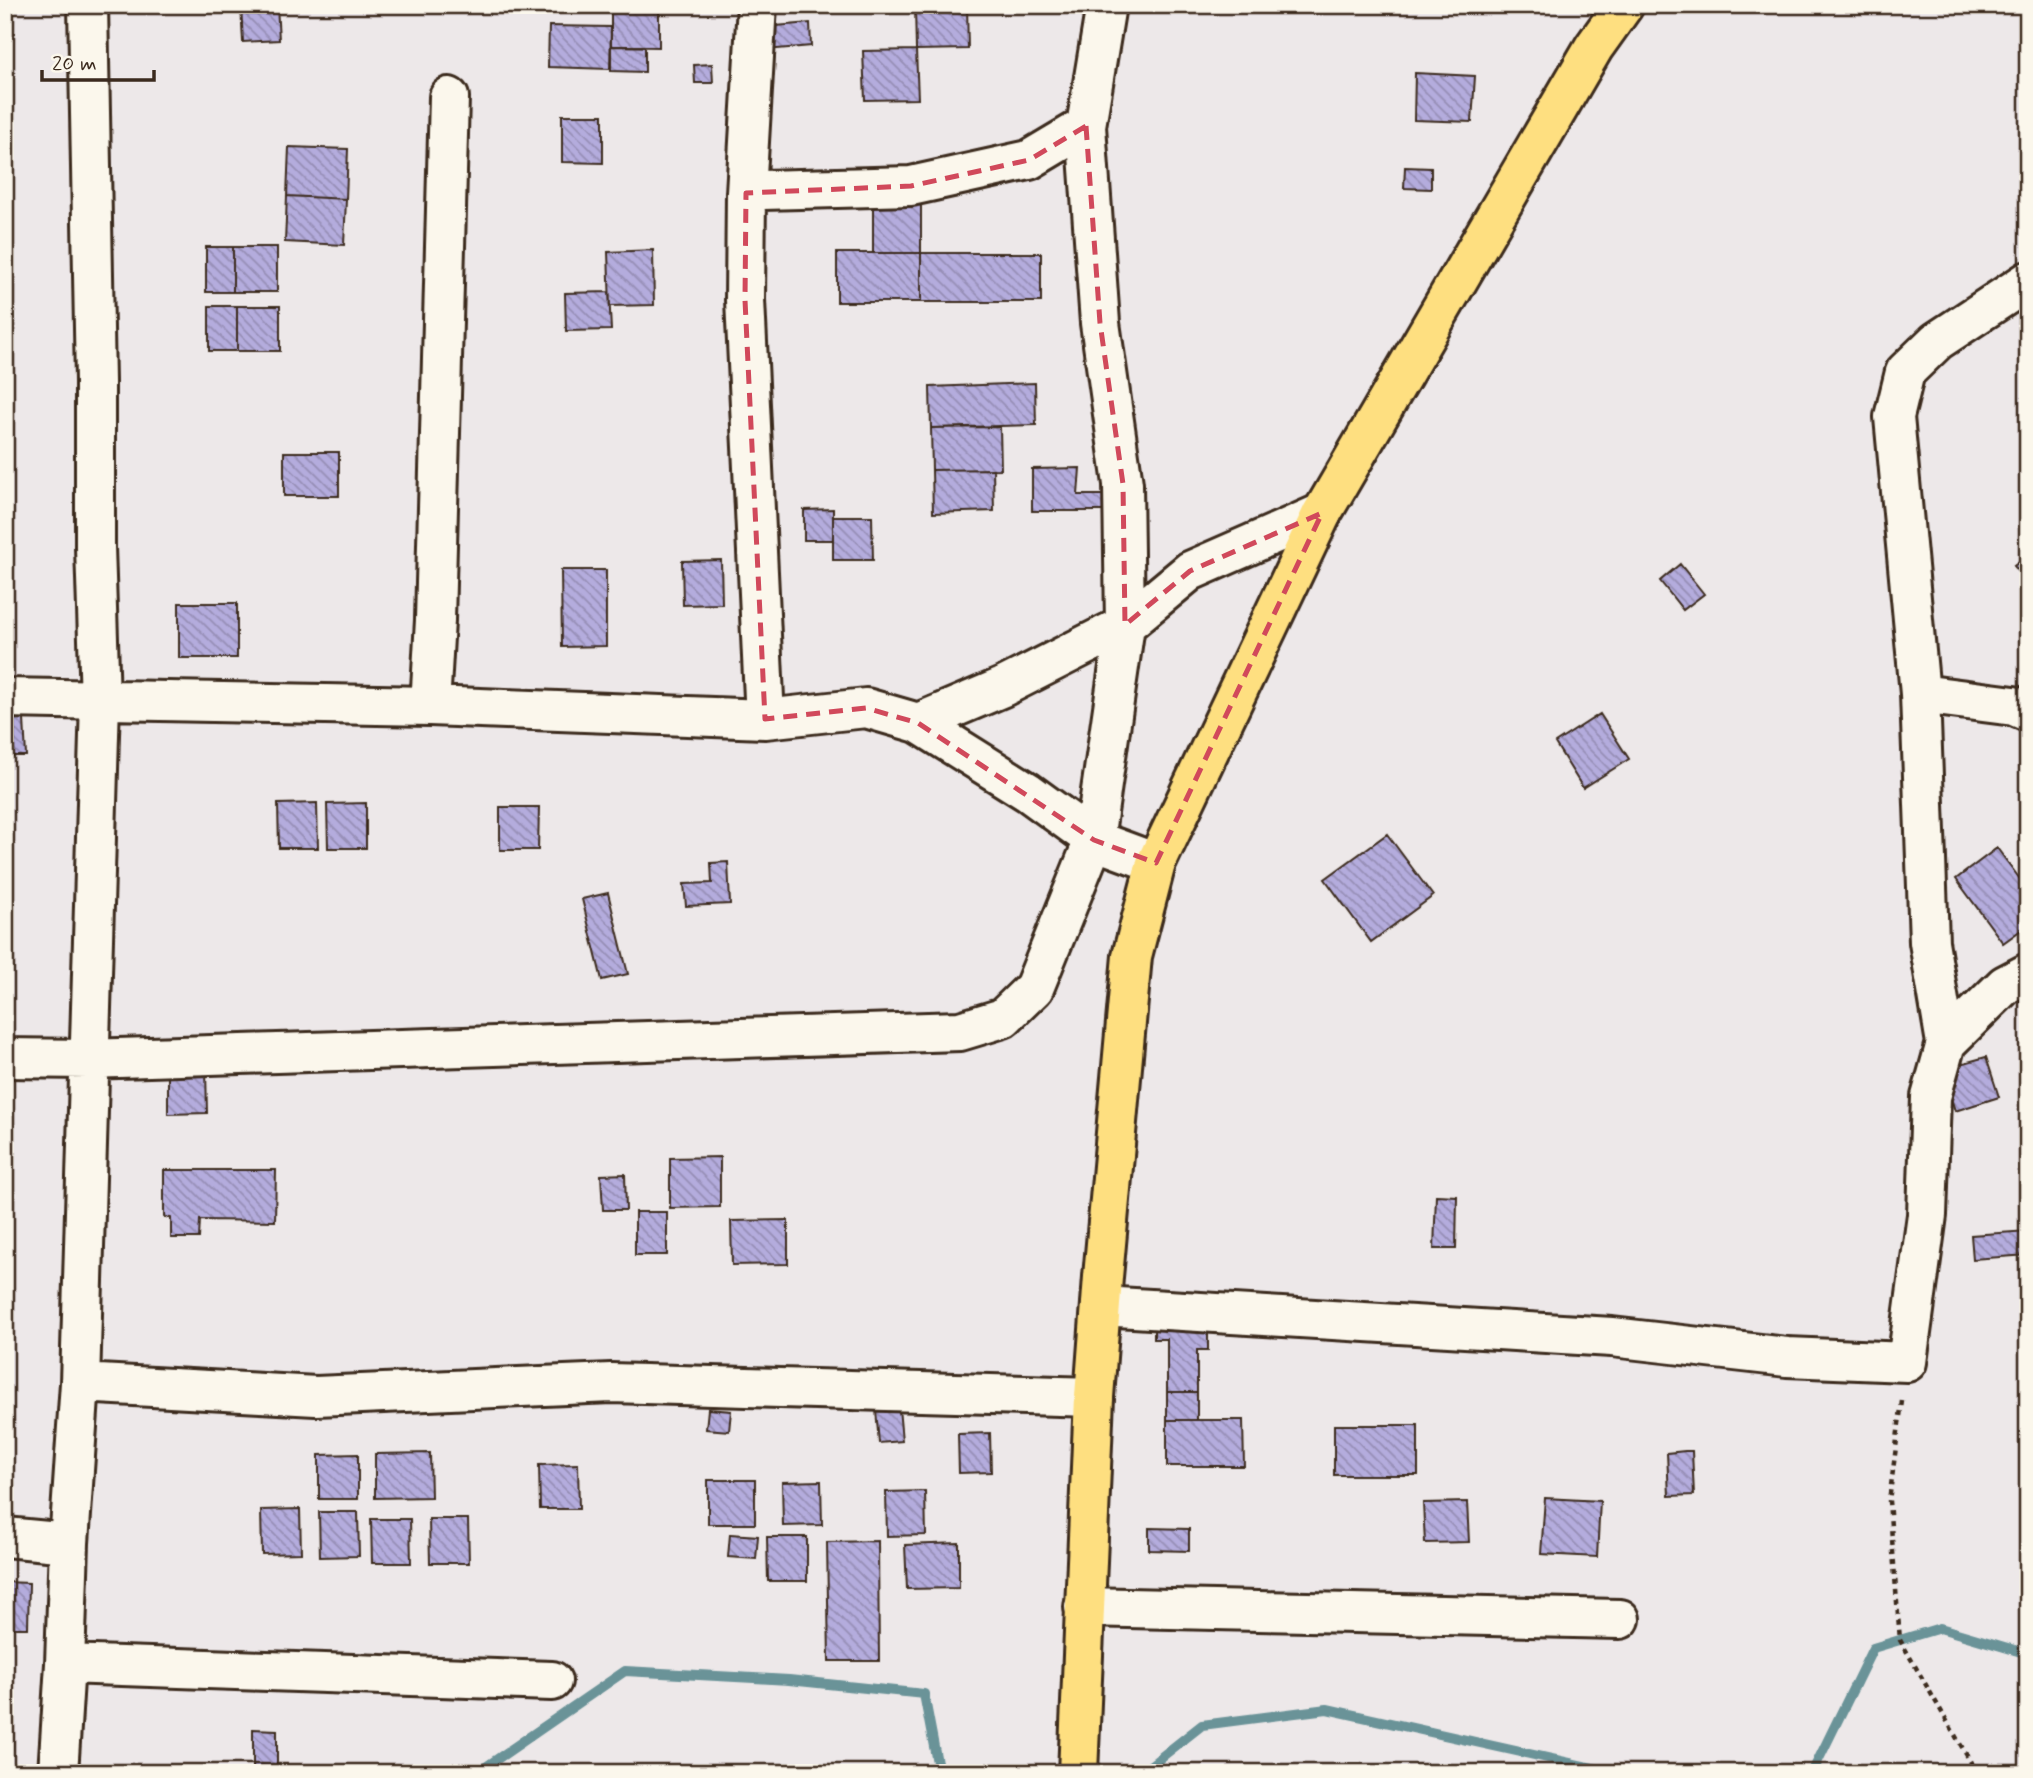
<svg xmlns="http://www.w3.org/2000/svg" width="2033" height="1778" font-family="Mynerve,sans-serif">
<style>
.lines{fill:none;stroke-linecap:round;stroke-linejoin:round}
.stream{stroke:#6b9398;stroke-width:10}
.building{fill:url(#building-back-hatch);stroke:#3b2a1e;stroke-width:2}
.minor-casing{stroke:#3b2a1e;stroke-width:44}
.major-casing{stroke:#3b2a1e;stroke-width:44}
.path{stroke:#3b2a1e;stroke-width:4.5;stroke-dasharray:5 5;stroke-linecap:butt}
.minor{stroke:#fbf7ec;stroke-width:38}
.major{stroke:#fedf80;stroke-width:38}
.marked{fill:none;stroke:#d1495b;stroke-width:5;stroke-dasharray:14 9;stroke-linejoin:round}
</style>
<defs>
<pattern id="building-back-hatch" width="6" height="6" patternUnits="userSpaceOnUse" patternTransform="scale(1.75)"><rect width="6" height="6" fill="#b4acdd"/><path d="M-1 5l2 2M0 0l6 6M5-1l2 2" fill="none" stroke="#948cb3"/></pattern>
</defs>
<rect width="100%" height="100%" fill="#ede8e9"/>
<filter id="ink" filterUnits="userSpaceOnUse"><feTurbulence type="fractalNoise" baseFrequency=".0143" numOctaves="2"/><feDisplacementMap in="SourceGraphic" scale="14" xChannelSelector="R" yChannelSelector="G"/><feConvolveMatrix kernelMatrix="1 2 1 2 8 2 1 2 1" color-interpolation-filters="sRGB"/></filter>
<g filter="url(#ink)">
<g class="lines">
<path class="stream" d="M477,1773L625,1671L789,1680L924,1694L939,1773
M1134,1773L1150,1766L1202,1725L1327,1709L1615,1773
M1812,1773L1873,1648L1940,1628L2028,1654"/>
</g>
<path class="building" d="M241,5H277L279,40L243,42Z
M611,5H659V47L611,46Z
M967,6L968,49L916,50L915,7Z
M810,23L811,46L766,50L764,27Z
M549,26L611,27L610,69L548,67Z
M611,46H645V72L611,71Z
M916,50L918,99L865,100L863,51Z
M712,64L713,83H695L694,65Z
M1415,73L1475,76L1472,122L1414,120Z
M562,115H603V163L562,162Z
M289,147L348,149L346,199L287,196Z
M1405,167L1431,168V189L1404,188Z
M287,196L346,199L344,245L285,242Z
M873,205H921V253H873Z
M206,247H233V292H206Z
M233,247H277V292H233Z
M653,250L654,305L610,306L608,252Z
M837,253H921V302H837Z
M921,253H1041V302H921Z
M609,292L611,330L566,331L565,293Z
M209,306H237V351H209Z
M237,306H280V351H237Z
M1035,383L1036,425L931,428L930,387Z
M1000,427L1001,469L932,470L931,428Z
M284,452H339V496H284Z
M1080,468L1078,495H1104V511H1032V469Z
M993,469L994,511L933,513L932,470Z
M833,509V540H804V510Z
M833,516H872L873,560H833Z
M2028,555V582L2014,566Z
M721,560L722,604L683,605L682,561Z
M1680,564L1704,594L1683,610L1660,581Z
M561,570H606V646L562,647Z
M179,603H237V658H179Z
M1600,714L1629,759L1583,788L1555,743Z
M5,719H24L26,756H5Z
M317,803L318,848H279L278,804Z
M366,803V848H328L327,804Z
M500,807H539L538,850H500Z
M1387,834L1433,896L1371,942L1325,879Z
M1997,848L2028,890V925L2003,943L1956,879Z
M728,862L730,904L686,906L684,884L712,883L711,863Z
M608,893L628,974L602,980L582,899Z
M1986,1057L1999,1097L1955,1111L1942,1069Z
M206,1069L207,1113L168,1114V1070Z
M720,1157V1207L670,1208V1158Z
M164,1170H276L275,1221L200,1220L199,1238H171V1218L164,1217Z
M625,1174L626,1210H603L601,1175Z
M1436,1195L1457,1196L1456,1249H1434Z
M635,1212H667V1255H635Z
M788,1220V1264L732,1265L731,1221Z
M2028,1231V1255L1973,1259L1971,1235Z
M1154,1327L1208,1329V1350H1197V1392H1167V1339H1154Z
M1167,1392H1197V1420H1167Z
M899,1408L902,1441L879,1443L876,1410Z
M708,1409L731,1411L729,1431L706,1429Z
M1167,1420H1243L1244,1466H1167Z
M1334,1425H1418V1475H1334Z
M990,1433L991,1472L959,1473L958,1434Z
M1685,1451H1692L1694,1495L1669,1496L1667,1453Z
M430,1453L431,1497L375,1498V1454Z
M358,1454V1499H319V1455Z
M578,1464L579,1509H540L539,1465Z
M708,1480H755V1524H708Z
M821,1481L822,1525L783,1526L782,1482Z
M925,1491L926,1535L887,1536L886,1492Z
M1545,1498L1600,1501L1597,1557L1541,1554Z
M1467,1502L1469,1542L1425,1543L1423,1503Z
M300,1509L301,1553L262,1554L261,1510Z
M319,1512H358L359,1556L320,1557Z
M371,1519H410L411,1563H372Z
M429,1519H468L469,1563H430Z
M1149,1528L1189,1529V1551L1149,1550Z
M730,1534L758,1536L756,1559L728,1557Z
M767,1537H807V1581H768Z
M878,1541L879,1661H829L827,1542Z
M959,1543V1588L907,1589L905,1545Z
M5,1582L29,1583L28,1628H5Z
M5,1699H13L12,1750H5Z
M253,1729L277,1730V1772H253Z"/>
<g class="lines">
<g class="minor-casing">
<path id="minor" d="M757,5L746,193L745,300L765,719
M449,97L435,620L430,706L765,719L866,708L918,723L1028,792L1094,840L1156,863
M746,193L763,190L911,186L1029,160L1086,126
M1920,694L2014,706L2028,712
M5,698L430,706
M918,723L1003,687L1125,625L1190,571L1322,513
M1946,1043L1929,942L1920,694L1894,417L1905,372L1937,341L2028,281
M5,1058L88,1059L960,1031L1003,1018L1034,988L1094,840L1125,625L1123,484L1100,323L1086,126L1106,5
M1101,1306L1612,1337L1787,1357L1907,1362L1927,1215L1931,1097L1946,1043L2005,985L2028,973
M80,1383L316,1396L611,1383L1094,1397
M5,1537L69,1543L65,1664L58,1773
M69,1543L80,1383L100,701L95,547V382L88,5
M1084,1607L1620,1619
M65,1664L552,1681"/>
</g>
<g class="major-casing">
<path id="major" d="M1078,1773L1094,1397L1103,1277L1132,956L1156,863L1322,513L1594,47L1624,5"/>
</g>
<path class="path" d="M1902,1401L1889,1501L1900,1640L1977,1773"/>
<use href="#minor" class="minor"/>
<use href="#major" class="major"/>
</g>
</g>
<path class="marked" d="M1086,126L1100,323L1123,484L1125,625L1190,571L1322,513L1156,863L1094,840L918,723L866,708L765,719L745,300L746,193L911,186L1029,160Z"/>
<rect width="2033" height="1778" fill="none" stroke="#fbf7ec" stroke-width="28"/>
<rect x="14" y="14" width="2005" height="1750" fill="none" stroke="#3b2a1e" stroke-width="2.5" filter="url(#ink)"/>
<path d="M42 70v10h112v-10" fill="none" stroke="#3b2a1e" stroke-width="3.5"/>
<text x="52" y="70" font-size="21" fill="#3b2a1e" stroke="#fbf7ec" stroke-width="5" paint-order="stroke">20 m</text>
</svg>
